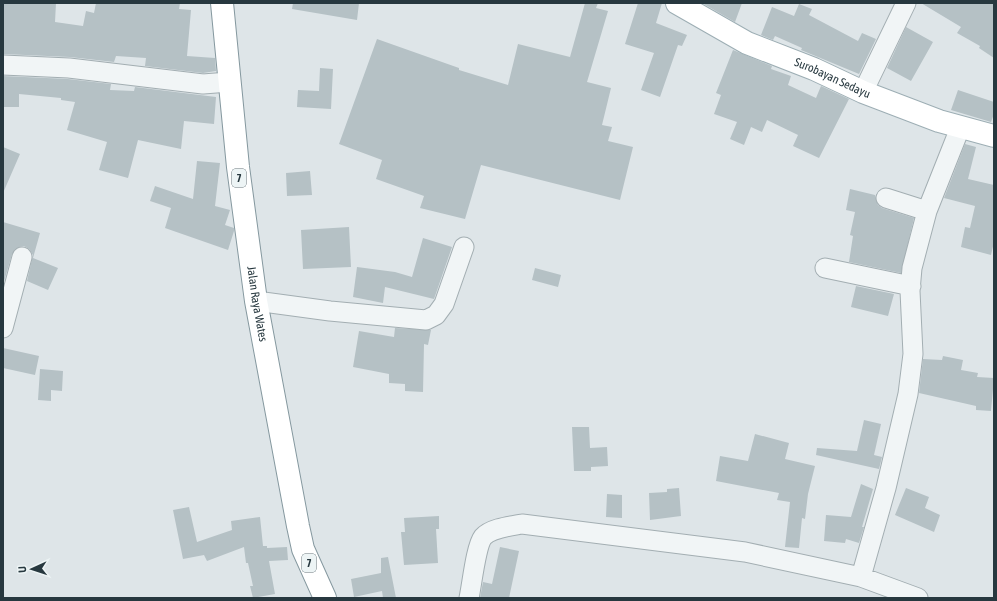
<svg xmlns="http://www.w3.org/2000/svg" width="997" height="601" font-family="'Asap Condensed',sans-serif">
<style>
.building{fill:#b5c1c5}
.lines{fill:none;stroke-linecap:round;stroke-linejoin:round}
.minor-casing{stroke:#a3aeb2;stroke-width:21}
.major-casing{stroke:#9daeb4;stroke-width:24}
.highway-casing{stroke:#85989f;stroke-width:24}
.minor{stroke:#f1f5f6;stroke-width:19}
.major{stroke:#fff;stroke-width:22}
.highway{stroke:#fff;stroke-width:22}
.labels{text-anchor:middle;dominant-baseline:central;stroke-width:3;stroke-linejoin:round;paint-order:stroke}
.shield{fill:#edf4f5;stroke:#627076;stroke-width:1}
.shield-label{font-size:11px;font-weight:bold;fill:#27383f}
.street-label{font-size:12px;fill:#27383f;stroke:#edf4f5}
</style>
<rect width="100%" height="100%" fill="#dee5e8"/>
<path class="building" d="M3,3H56L55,22L83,26L86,11L94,13L96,3H180L179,9L191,10L187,56L215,58L216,71L203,73L145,66L146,58L116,56L114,62L70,57L3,54Z
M293,3H359L357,20L292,9Z
M585,3H598L596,8L608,11L587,82L611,88L602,125L612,127L608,141L633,147L620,200L481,165L465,219L420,208L424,196L376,179L382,160L339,144L377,39L459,68V70L508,85L518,44L570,57Z
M638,3H662L656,23L687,35L682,46L678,45L660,97L641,90L654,53L625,44Z
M702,3H742L735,22Z
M921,3H994V58L979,48L980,46L957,33L961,27Z
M799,4L812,9L809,15L858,41L862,33L876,39L859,74L801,50L802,48L775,36L773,40L761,35L772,7L794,16Z
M906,27L933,42L911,81L887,68Z
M733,50L772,66L771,69L791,76L788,85L816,98L821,86L849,99L819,158L793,146L798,135L767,120L762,132L751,127L744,145L730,139L737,122L714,114L721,95L716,93Z
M320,68L333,69L331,109L297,107L298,90L319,91Z
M3,76L68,79L111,84L110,90L134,91L135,87L216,97L214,124L184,121L181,149L138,140L128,178L99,170L107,142L67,130L75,102L61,100V98L19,94V107H3Z
M958,90L994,102V114L991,122L951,110Z
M965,144L976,147L968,179L994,185V242L991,255L961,247L965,227L970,228L975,206L944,198Z
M3,147L20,154L3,193Z
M197,161L220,163L215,206L230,210L225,225L234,228V231L228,250L165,228L171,208L150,201L155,186L193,199Z
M310,171L312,195L287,196L286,173Z
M850,189L875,195L878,205L882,208L914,218L901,273L849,262L853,236L850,235L855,212L846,210Z
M3,222L40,233L33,258L58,268L48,290L27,281L33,255L29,249L24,246L19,247L12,254L3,285Z
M349,227L351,267L303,269L301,230Z
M423,238L452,247L434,299L385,287L383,303L353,297L357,267L395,272L412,277Z
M535,268L561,275L558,287L532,280Z
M856,286L894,294L888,316L851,307Z
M395,328L431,330L428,345L424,344L423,392L405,391V384L389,383V374L353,367L359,331L394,337Z
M3,348L39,356L35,375L3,368Z
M943,356L963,360L961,370L978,373L977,377L994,378L991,411L976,410V406L919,393L923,359L942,360Z
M40,369L63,371L62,391L51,390V401L38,400Z
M864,420L881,424L874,455L882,457L879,469L816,455L817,448L857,451Z
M572,427H589L590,448L607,447L608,466L591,467V471H574Z
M755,434L789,443L785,459L815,466L808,494L805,519L802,518L799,548L785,547L790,502L777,500L779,493L716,481L720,456L748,461Z
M861,484L873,489L862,527H864L859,543L846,539L845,543L824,541L826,515L851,517Z
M679,488L681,516L650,520L649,493L667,492V489Z
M906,488L929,497L925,508L940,515L934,532L895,515Z
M607,494L622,495V518L606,517Z
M189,507L197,542L232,530L231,521L260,517L263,546H267V548L287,547L288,560L269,561L275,594L253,598L250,586H253L248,563H246L244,547L207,561L204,555L183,559L173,510Z
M439,516V529H436L438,563L404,565L401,532H405L404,518Z
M500,547L519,551L509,598H480L483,582L492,584Z
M388,557L396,598H383L382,591L354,597L351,579L381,573V558Z"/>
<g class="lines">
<g class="minor-casing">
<path id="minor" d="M3,65L69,68L203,84L229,82
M863,92L906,3
M886,198L927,211
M825,268L911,286
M256,301L330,311L426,320L436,315L444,304L464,247
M3,328L22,257
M861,577L886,488L908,394L913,354L910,291L912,268L927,211L960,128
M469,598C472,584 476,546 483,537C491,528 511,526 522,524L745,552L861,577L918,598"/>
</g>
<g class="major-casing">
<g id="major">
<path id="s1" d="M677,3L747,43L814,69L863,92L939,121L994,136"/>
</g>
</g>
<g class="highway-casing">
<g id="highway">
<path id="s2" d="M222,3L238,167L256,301L298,526L303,549L325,598"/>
</g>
</g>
<use href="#minor" class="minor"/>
<use href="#major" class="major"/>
<use href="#highway" class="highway"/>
</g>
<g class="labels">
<g class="shield">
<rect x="232" y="169" width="14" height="18" rx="3"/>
<rect x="302" y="554" width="14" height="18" rx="3"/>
</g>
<g class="shield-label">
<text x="239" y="178">7</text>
<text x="309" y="563">7</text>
</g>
<g class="street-label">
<text stroke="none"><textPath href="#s1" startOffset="173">Surobayan Sedayu</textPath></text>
<text stroke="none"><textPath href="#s2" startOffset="303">Jalan Raya Wates</textPath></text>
</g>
</g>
<rect width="997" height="601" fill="none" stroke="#27383f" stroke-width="8"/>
<g transform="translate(32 569) rotate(267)" stroke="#edf4f5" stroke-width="3" paint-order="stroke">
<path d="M0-3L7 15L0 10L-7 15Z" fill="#27383f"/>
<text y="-6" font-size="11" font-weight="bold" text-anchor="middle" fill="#27383f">U</text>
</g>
</svg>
